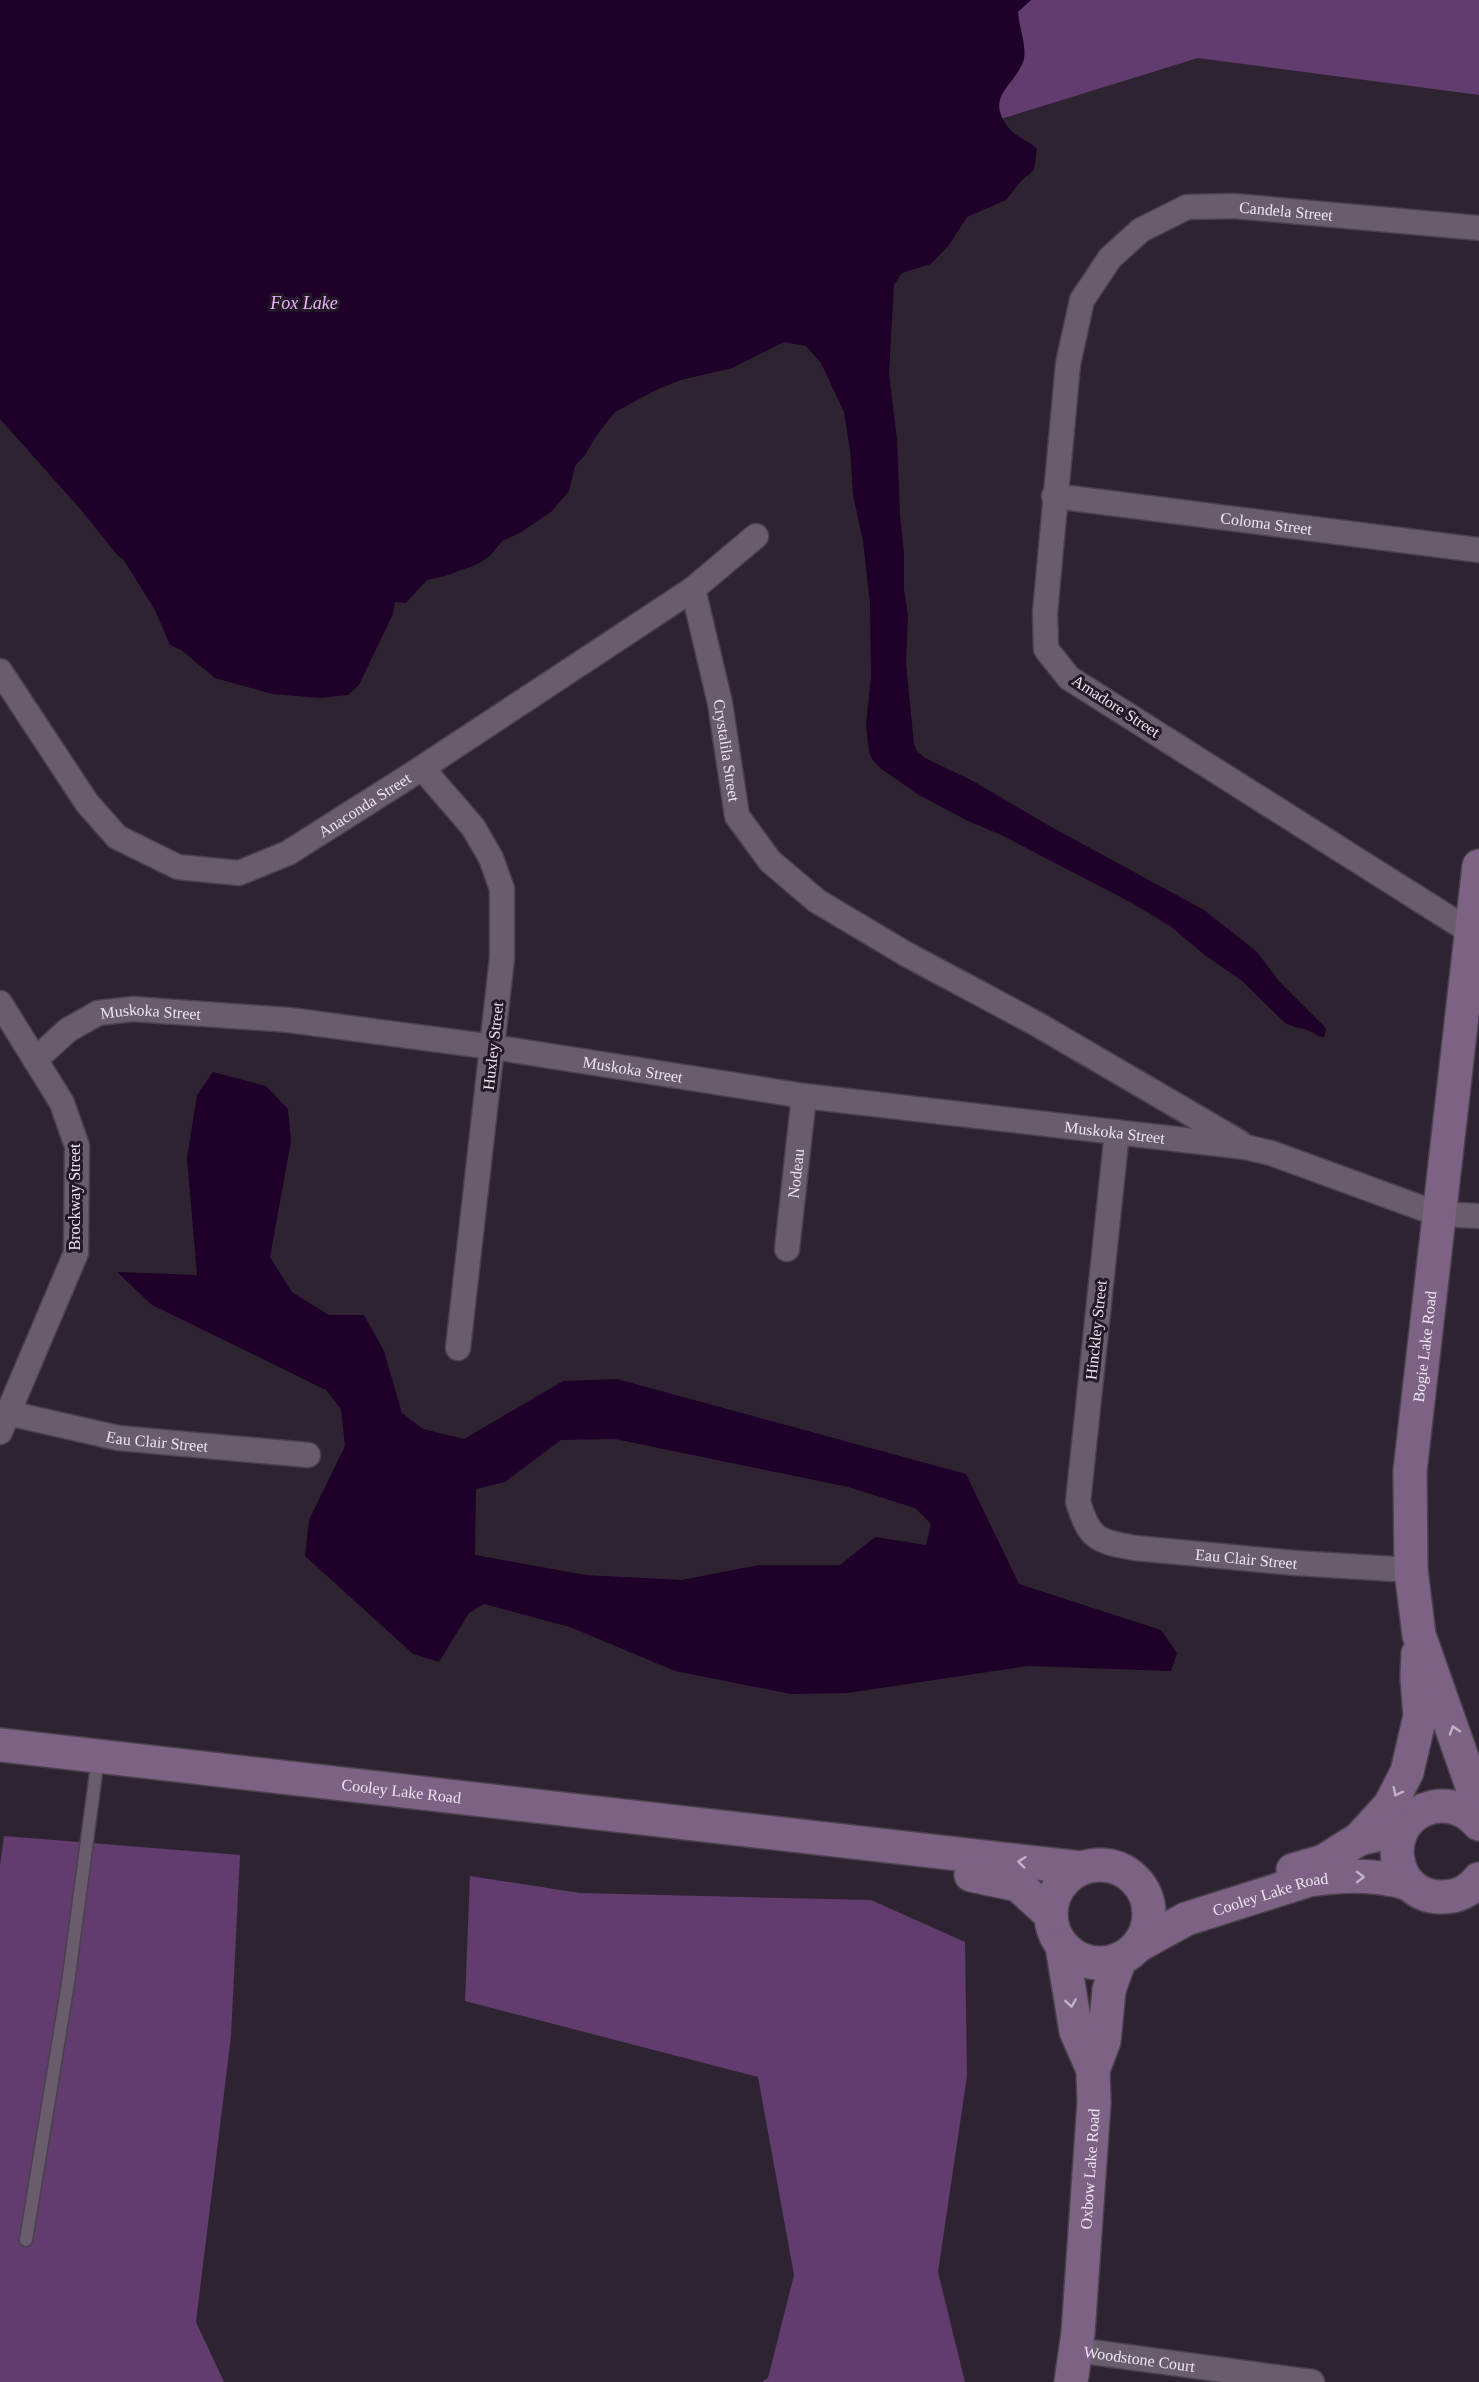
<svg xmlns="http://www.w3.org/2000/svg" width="1479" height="2382" font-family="Georgia,serif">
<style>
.green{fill:#623b6f}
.water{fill:#1f0028;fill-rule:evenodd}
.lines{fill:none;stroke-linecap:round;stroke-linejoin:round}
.lane-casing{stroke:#49414c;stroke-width:15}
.street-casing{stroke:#49414c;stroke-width:27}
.secondary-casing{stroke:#49414c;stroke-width:36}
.lane{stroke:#695d6d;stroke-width:12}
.street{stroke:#695d6d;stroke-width:24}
.secondary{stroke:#7d6286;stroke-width:33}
.oneway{stroke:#c0b1c4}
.labels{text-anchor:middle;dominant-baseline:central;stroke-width:6;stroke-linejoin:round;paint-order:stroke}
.street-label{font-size:16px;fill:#ece5ee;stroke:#241a27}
.water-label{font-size:18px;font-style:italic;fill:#e9b4fa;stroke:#241a27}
</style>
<rect width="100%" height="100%" fill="#2e2431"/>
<path class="green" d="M655,0H1479V95L1198,58L936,139Z
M4,1836L240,1855L231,2036L196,2322L224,2382H0V1865Z
M470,1876L580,1893L871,1900L965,1942L967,2076L938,2272L965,2382H762L768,2378L794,2275L758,2077L465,2001Z"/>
<path class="water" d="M0,0H1031L1018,12C1019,28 1028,49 1023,62C1013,88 985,96 1008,127C1016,138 1029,140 1037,149L1034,170L1022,180L1006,200L967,217L949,245L931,264L902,273L894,285L889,374L897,439L900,514L904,554V589L908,615L906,663L914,744L917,751L925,758L973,781L1046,824L1204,910L1256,951L1279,981L1324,1026L1326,1030L1324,1037L1318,1036C1309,1028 1297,1029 1285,1023L1241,980L1206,956L1170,926L1132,903L999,834L968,821L919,795L880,768L872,759L869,752L866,725L871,676L870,603L863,541L853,495L850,450L844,412L821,363L806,346L784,342L732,368L681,380L658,389L615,412L599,432L585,455L575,466L569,491L552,511L520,533L502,541L490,556L478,564L445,576L427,580L406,603L395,602L393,614L359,685L348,695L320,698L272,694L215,678L181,650L170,645L155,610L123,559L118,556L82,511L0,419Z
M213,1072L266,1086L288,1109L291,1141L270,1257L292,1292L329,1315H364L384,1351L402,1413L423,1429L464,1439L563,1381L617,1379L966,1474L1019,1584L1161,1630L1177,1653L1171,1671L1028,1666L847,1693L791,1694L675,1671L570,1627L484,1604L469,1613L439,1662L413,1654L305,1556L309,1520L345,1446L341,1409L326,1390L152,1305L117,1272L197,1275L187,1158L197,1095ZM615,1439L848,1487L915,1508L931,1524L926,1545L875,1537L840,1565H759L681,1580L586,1575L475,1555L476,1489L505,1482L561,1440Z"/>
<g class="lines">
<g class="lane-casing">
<path id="lane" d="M26,2240L68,1983L98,1758"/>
</g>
<g class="street-casing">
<g id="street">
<path id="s1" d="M1054,496L1479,550"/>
<path id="s2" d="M693,589L720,703L737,816L770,861L817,901L906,954L1035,1023L1239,1142"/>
<path id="s3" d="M0,671L87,803L117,837L178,867L239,873L288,853L422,768L693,589L756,536"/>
<path d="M422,768L473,827L491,858L502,889V958L458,1348"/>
<path id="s4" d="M1471,932L1069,678L1046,649L1045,613L1068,364L1082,300L1110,258L1141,230L1187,207L1234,206L1479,228"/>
<path d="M0,1003L62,1103L77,1146L76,1253L0,1432"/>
<path id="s5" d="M35,1060L68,1030L98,1013L133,1009L289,1020L493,1047L804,1096L1245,1147L1271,1153L1438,1214L1479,1216"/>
<path id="s6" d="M1117,1132L1078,1502C1090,1540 1097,1541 1135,1548L1295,1563L1411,1570"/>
<path id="s7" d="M787,1249L804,1096"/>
<path id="s8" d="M8,1413L118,1438L308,1455"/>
<path id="s9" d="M1076,2350L1312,2382"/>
</g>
</g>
<g class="secondary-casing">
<g id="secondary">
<path id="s10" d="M0,1745L1081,1868"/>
<path id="s11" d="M1474,1819L1472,1786L1419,1635L1411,1570L1410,1471L1479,866"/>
<path d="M1479,1824C1468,1811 1451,1803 1433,1807C1379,1819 1389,1899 1443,1897C1457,1897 1470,1891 1479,1879"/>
<path d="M1359,1839L1390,1805L1407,1772L1420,1716L1417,1678L1418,1654"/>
<circle cx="1100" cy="1914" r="49"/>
<path d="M1293,1870L1324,1861L1359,1839L1402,1829"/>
<path d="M971,1875L1018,1885L1051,1915"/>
<path id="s12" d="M1139,1945L1186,1919L1309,1880C1342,1875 1378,1874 1409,1884"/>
<path d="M1062,1946L1076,2031L1093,2070"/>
<path id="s13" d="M1071,2382L1078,2333L1094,2103L1093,2070L1104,2041L1109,1990L1120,1959"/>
</g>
</g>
<use href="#lane" class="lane"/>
<use href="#street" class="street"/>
<use href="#secondary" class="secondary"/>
</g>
<defs><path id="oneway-chevron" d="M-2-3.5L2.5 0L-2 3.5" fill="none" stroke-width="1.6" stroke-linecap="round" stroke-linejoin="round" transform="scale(1.5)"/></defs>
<g class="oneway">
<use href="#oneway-chevron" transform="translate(1454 1730) rotate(-108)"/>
<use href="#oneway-chevron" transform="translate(1397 1792) rotate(117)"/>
<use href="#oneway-chevron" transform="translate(1022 1862) rotate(-174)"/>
<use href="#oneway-chevron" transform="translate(1360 1877)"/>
<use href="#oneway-chevron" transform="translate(1071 2003) rotate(81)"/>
</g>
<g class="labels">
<g class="street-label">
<text stroke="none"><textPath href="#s4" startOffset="1107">Candela Street</textPath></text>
<text stroke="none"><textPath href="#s1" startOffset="214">Coloma Street</textPath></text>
<text transform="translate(1116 706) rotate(33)">Amadore Street</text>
<text stroke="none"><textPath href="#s2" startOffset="165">Crystalila Street</textPath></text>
<text stroke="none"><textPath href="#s3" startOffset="476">Anaconda Street</textPath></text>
<text stroke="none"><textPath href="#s5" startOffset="132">Muskoka Street</textPath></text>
<text transform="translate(493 1046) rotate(-84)">Huxley Street</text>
<text stroke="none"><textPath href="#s5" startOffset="618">Muskoka Street</textPath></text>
<text stroke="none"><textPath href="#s5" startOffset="1104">Muskoka Street</textPath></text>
<text stroke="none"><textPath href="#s7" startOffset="76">Nodeau</textPath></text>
<text transform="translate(74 1197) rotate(-90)">Brockway Street</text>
<text transform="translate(1096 1330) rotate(-84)">Hinckley Street</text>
<text stroke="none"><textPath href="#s11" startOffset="483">Bogie Lake Road</textPath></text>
<text stroke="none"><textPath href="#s8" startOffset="152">Eau Clair Street</textPath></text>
<text stroke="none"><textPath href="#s6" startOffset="564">Eau Clair Street</textPath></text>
<text stroke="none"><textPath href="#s10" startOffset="404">Cooley Lake Road</textPath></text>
<text stroke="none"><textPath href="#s12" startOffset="142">Cooley Lake Road</textPath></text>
<text stroke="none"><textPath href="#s13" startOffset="214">Oxbow Lake Road</textPath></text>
<text stroke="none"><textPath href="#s9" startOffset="64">Woodstone Court</textPath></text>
</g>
<g class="water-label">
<text x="304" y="303">Fox Lake</text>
</g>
</g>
</svg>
